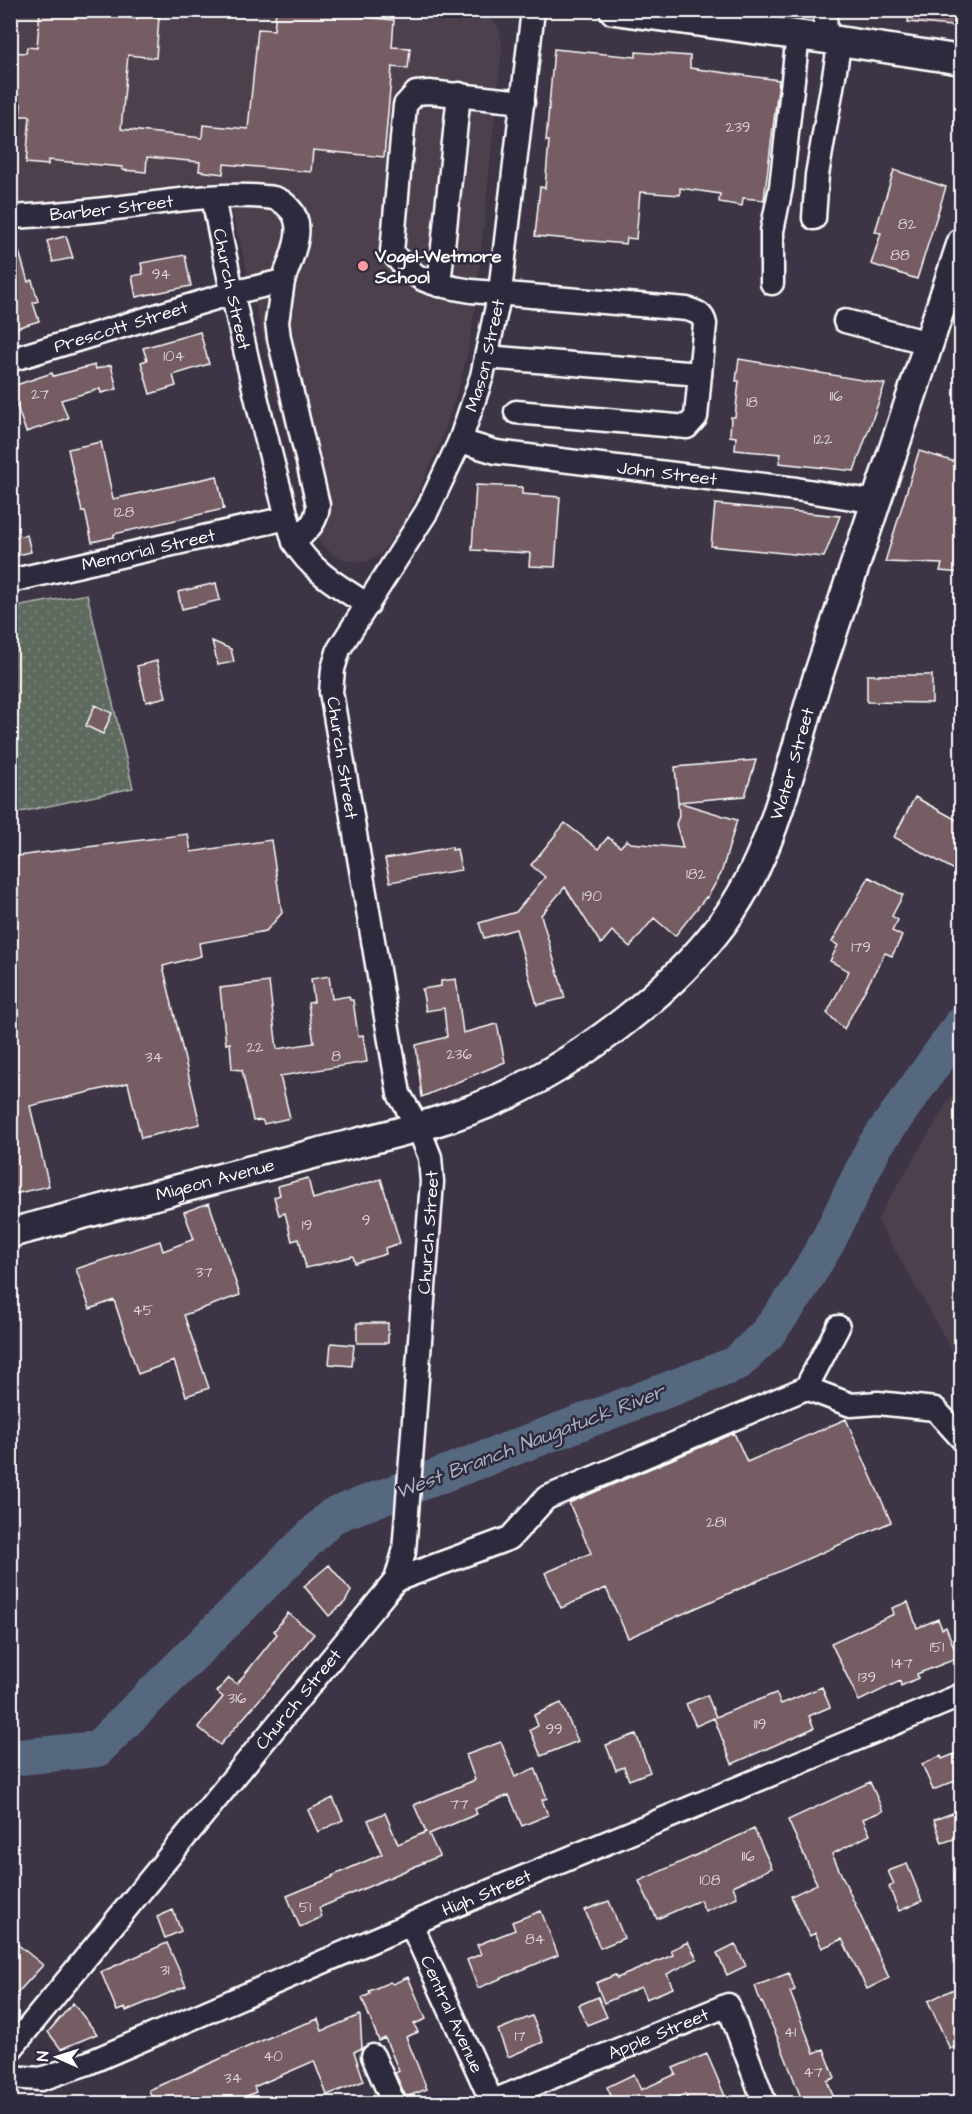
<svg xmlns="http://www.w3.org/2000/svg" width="972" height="2114" font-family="'Architects Daughter',sans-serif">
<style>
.built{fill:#4e404e}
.park{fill:url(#park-dots);stroke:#aeb4af;stroke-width:1.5}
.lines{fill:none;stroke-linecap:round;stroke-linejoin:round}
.river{stroke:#546880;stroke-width:36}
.building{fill:#745d64;stroke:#fff;stroke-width:1.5}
.minor-casing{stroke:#fff;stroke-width:27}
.major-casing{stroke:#fff;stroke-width:33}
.minor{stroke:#2f2a3d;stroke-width:22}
.major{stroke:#2f2a3d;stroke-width:28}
.poi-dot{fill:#ff9aa2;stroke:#2f2a3d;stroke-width:2}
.labels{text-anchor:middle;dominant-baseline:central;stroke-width:5;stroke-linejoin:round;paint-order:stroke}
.number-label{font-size:15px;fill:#dcd6d8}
.street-label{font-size:18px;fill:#fff;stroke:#2f2a3d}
.poi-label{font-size:18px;font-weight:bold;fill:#fff;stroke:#2f2a3d;text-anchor:start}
.water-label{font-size:20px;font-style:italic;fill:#aab4c0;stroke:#2f2a3d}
</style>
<defs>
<pattern id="park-dots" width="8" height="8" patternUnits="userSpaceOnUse" patternTransform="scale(1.5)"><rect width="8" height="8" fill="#5e6a5f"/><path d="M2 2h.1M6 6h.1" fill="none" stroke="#768077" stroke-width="1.8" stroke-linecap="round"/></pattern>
</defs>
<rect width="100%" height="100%" fill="#3d3445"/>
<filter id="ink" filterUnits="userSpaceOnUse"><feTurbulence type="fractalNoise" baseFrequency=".0167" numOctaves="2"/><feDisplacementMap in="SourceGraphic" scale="12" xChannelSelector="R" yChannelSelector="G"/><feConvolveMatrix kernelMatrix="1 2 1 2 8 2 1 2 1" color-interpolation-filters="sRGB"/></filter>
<g filter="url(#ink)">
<path class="built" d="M450,10L481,14L493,21L500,30L502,47L475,310L468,351L459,385L440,445L403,523L380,555L365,562L349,561L334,555L320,543L306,514L235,223L227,182L190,183L82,203L11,207V11Z
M961,1080V1366L877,1219Z"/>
<path class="park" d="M87,594L133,788L11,814L10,608Z"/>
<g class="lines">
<path class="river" d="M10,1758L97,1749L332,1516L736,1364L767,1334L796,1295L829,1239L874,1147L962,1024"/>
</g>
<path class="building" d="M40,10H60L137,19V15L159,17L156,58L128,55L121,129L202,138L203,125L248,129L258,29L274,30L276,10H297L394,20L392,47L410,48L408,69L392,67L384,157L313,150L311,172L224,164L223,174L199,171L200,162L147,157L146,172L122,170V167L48,160V165L26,163L30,116H20L21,104L10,103V52L26,53L27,47L37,48Z
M909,10H962V27L908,22Z
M554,49L636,57V52L690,56V68L779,80L764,200L743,198L742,206L719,202L720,194L680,188V195L640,192L636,239L627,238L626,244L535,236L540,187L545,188L549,141H546Z
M894,170L946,187L917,279L871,264L881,233L875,232Z
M66,236L73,258L53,262L47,241Z
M15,238L28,282L32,280L38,301L33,303L39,321L16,328L10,309V239Z
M185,255L191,286L136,297L132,276L143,274L141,263Z
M200,332L209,364L173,375L176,386L150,394L141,362L147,360L143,348Z
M739,359L885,384L854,471L779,463L781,454L735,450L736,437L730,436L731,417H735L739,381H736Z
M95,365L96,369L111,365L117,389L101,393L100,389L61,400L68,418L26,432L10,387L52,373L53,376Z
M101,442L113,499L217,476L224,509L114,534V537L92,542L85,511L82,512L68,449Z
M919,451L962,464V573L940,571L942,564L885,562Z
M476,485L522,487V494L560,497L555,567L529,566L530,553L472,550Z
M715,504L840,516L824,557L711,546Z
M27,535L31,552L10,557V538Z
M216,583L220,600L182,609L178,592Z
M212,641L231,649L234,662L218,665Z
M157,661L166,697L146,702L137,666Z
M867,675H932V703L867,702Z
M95,705L112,713L103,734L86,726Z
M756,760L745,796L678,802L675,767Z
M915,797L962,823V874L894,837Z
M678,802L737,820L721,874L707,898L706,897L675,936L654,918L630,947L612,931L601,944L565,887L541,915L565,998L537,1005L516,929L484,938L479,923L516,912L545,877L531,865L565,823L598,849L608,837L620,847L627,840L631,843L683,848L676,824L679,816Z
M188,834L191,852L271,840L282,913L266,931L199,943L201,956L163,966L200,1124L141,1138L128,1083L30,1106L49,1186L10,1195V857Z
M452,847V850L457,849L461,870L390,882L385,859Z
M869,877L903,895L892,916L898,920L892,931L902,936L892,956L885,953L844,1029L827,1013L849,971L830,961L838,945L832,942Z
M329,976L332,999L349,996L350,1000H353L358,1036L363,1035L367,1062L280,1076L290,1118L264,1124L262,1120L253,1121L242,1070L232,1069L230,1043L226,1044L220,988L269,982L277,1049L314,1043L308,1003L314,1002L311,979Z
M456,979L463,1033L497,1024L505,1062L422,1097L416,1045L447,1037L444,1008L426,1011L422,989L441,986V981Z
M308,1178L313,1199L381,1179L400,1243L385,1248L386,1254L355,1263L353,1256L306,1268L299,1239L292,1241L285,1213L279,1215L274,1197L280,1195L278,1186Z
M209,1203L240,1295L184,1315L209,1388L186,1396L174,1361L138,1374L114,1300L90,1309L76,1269L160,1241L163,1251L194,1239L184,1212Z
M357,1323H388V1343H357Z
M331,1343L354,1345L352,1366L329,1364Z
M846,1419L891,1522L628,1638L606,1588L561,1608L545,1573L591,1553L569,1503L734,1433L747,1462Z
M329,1565L351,1591L345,1602L329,1616L304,1586Z
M908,1602L917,1628L938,1619L942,1629L946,1627L958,1658L917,1674L918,1678L901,1686L900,1681L859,1701L831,1643L894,1614L892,1608Z
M288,1613L314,1634L286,1669L220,1745L198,1727L223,1697L217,1692L229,1678L237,1684L277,1634L274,1631Z
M822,1687L830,1707L809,1716L814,1728L732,1764L714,1718L696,1726L686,1704L707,1695L716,1717L776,1693L781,1704Z
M561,1703L578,1741L541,1756L530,1730L538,1726L534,1715Z
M636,1734L650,1772L629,1780L624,1767L616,1770L606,1745Z
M501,1742L515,1777L535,1768L547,1798L542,1800L548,1815L522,1826L509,1795L475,1809L477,1814L429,1834L439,1856L319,1908L322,1917L300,1927L287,1896L333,1877L332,1876L382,1854L368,1820L385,1813L398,1844L426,1832L414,1805L475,1780L466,1755Z
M957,1753L962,1765V1778L933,1790L922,1764L941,1756L942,1759Z
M870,1782L883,1811L863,1819L870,1835L832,1854L889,1978L867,1989L842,1939L822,1948L815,1933L810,1936L791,1896L817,1884L788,1820Z
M333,1798L343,1820L318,1832L308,1810Z
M958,1811L962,1820V1836L942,1843L934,1820Z
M754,1829L772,1868L733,1886L737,1897L705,1911L700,1900L657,1919L639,1881Z
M907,1864L922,1901L899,1911L889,1887L894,1884L888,1871Z
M609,1901L624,1938L600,1948L585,1910Z
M173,1910L181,1931L165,1938L157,1917Z
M541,1911L558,1955L478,1988L467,1960L481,1954L477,1945L515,1930L512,1922Z
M688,1942L697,1959L667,1974L673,1988L646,1999L641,1987L604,2003L596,1983L615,1975L617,1978L673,1955L671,1950Z
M167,1943L186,1986L126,2011L125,2008L117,2011L101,1972Z
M17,1944L43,1965L10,2001V1952Z
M735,1944L746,1966L727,1975L717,1953Z
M789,1973L795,1990L790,1992L814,2053L824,2049L835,2078L827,2081L836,2103H803L781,2046L762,2002L761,2003L755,1986Z
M408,1977L426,2019L414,2024L418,2032L406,2037L427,2089L406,2097L395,2073L399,2071L385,2038L379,2041L362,1998L370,1994L369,1991L390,1982L393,1984Z
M956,1988L962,2001V2043L950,2049L928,2001Z
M598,1997L607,2017L587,2025L579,2005Z
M73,2003L97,2034L61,2049L48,2032Z
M360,2015L362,2048L354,2052L364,2081L327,2095L314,2061L254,2087L256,2092L230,2103H154L149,2090L277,2034L318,2019L322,2031Z
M532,2016L543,2042L508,2057L498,2030Z
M707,2054L728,2103H689L685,2094L665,2103H611L614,2102L607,2087L634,2074L641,2090L676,2074L673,2068Z"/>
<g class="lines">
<g class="minor-casing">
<g id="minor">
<path d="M825,10L826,39"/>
<path id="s1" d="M213,197C235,313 262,428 294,542C311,571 340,587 368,605"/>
<path id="s2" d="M10,217C56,215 101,210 147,204C185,199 226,193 265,197C274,197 283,201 289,208C308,226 290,260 283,281L232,293L10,360"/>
<path d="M814,218L817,175L840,41"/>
<path d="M283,281L277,322L279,338L318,505C317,523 307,530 294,542"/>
<path d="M772,283V231L781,187L798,35"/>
<path d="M439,285L459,94"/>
<path d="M845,321L929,343"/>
<path d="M486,357L700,374L705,324C703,314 697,312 687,309L471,291C433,284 417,284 392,252L405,105L416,93L429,92L523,102"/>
<path d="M516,412L687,427L696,417L700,374"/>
<path id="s3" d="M460,441L496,452L796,489L877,502"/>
<path id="s4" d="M10,581L287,518"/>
<path d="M806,1388L851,1405L878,1403L935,1409L962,1439"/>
<path d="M396,1580L510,1538L546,1498L806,1388L838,1327"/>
<path id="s5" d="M411,1924L493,2104"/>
<path id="s6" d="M10,2050L396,1580L404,1552L432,1182L430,1157L418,1127L399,1094L331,692L333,669L339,649L427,511L460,441L482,376L500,292L533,10"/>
<path d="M373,2056L394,2104"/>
<path id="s7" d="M10,2077L41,2079L88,2063L411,1924L962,1695"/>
<path id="s8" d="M486,2104L728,2005L765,2104"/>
</g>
</g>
<g class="major-casing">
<g id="major">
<path d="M614,10L826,39L962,60"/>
<path id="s9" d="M10,1233C111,1207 212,1180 313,1154C378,1137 448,1123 509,1094C585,1057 671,992 722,924C776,852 791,760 818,676C866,531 915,387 962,242"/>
</g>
</g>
<use href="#minor" class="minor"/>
<use href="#major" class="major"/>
</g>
</g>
<circle class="poi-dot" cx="363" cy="266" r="6"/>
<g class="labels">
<g class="number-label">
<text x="738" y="127">239</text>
<text x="907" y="224">82</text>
<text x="900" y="255">88</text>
<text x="161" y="274">94</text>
<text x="174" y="356">104</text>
<text x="40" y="394">27</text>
<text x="836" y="396">116</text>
<text x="752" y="402">18</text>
<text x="823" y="439">122</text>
<text x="124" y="512">128</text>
<text x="696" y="874">182</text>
<text x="592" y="896">190</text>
<text x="861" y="947">179</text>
<text x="255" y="1047">22</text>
<text x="459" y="1054">236</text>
<text x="336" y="1056">8</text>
<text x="154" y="1057">34</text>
<text x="366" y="1220">9</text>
<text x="307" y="1225">19</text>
<text x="204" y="1272">37</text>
<text x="143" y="1310">45</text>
<text x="716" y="1522">281</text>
<text x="937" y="1647">151</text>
<text x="902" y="1663">147</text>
<text x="867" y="1677">139</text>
<text x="237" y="1698">316</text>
<text x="760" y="1724">119</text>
<text x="554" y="1729">99</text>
<text x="459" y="1804">77</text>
<text x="748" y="1856">116</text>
<text x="710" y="1880">108</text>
<text x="305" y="1907">51</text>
<text x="535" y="1939">84</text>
<text x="165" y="1970">31</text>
<text x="790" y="2032">41</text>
<text x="520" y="2036">17</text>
<text x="273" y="2056">40</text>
<text x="813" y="2072">47</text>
<text x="233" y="2078">34</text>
</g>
<g class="street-label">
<text stroke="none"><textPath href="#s2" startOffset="102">Barber Street</textPath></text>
<text stroke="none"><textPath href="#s1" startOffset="94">Church Street</textPath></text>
<text transform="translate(121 327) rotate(-17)">Prescott Street</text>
<text stroke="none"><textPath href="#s6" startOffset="1886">Mason Street</textPath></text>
<text stroke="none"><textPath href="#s3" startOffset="210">John Street</textPath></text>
<text stroke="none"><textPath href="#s4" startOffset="142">Memorial Street</textPath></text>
<text transform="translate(342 758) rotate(81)">Church Street</text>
<text stroke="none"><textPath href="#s9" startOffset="969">Water Street</textPath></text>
<text stroke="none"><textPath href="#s9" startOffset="212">Migeon Avenue</textPath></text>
<text stroke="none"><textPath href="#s6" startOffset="958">Church Street</textPath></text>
<text stroke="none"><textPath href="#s6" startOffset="454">Church Street</textPath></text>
<text stroke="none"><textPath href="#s7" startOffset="514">High Street</textPath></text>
<text stroke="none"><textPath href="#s5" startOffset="99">Central Avenue</textPath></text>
<text stroke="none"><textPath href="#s8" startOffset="186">Apple Street</textPath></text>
</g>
<g class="poi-label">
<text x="375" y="256">Vogel-Wetmore<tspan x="375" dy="21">School</tspan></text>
</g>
<g class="water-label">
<text transform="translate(530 1442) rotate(-21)">West Branch Naugatuck River</text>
</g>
</g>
<rect width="972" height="2114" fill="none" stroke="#2f2a3d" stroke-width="36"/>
<rect x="18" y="18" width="936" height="2078" fill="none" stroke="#fff" stroke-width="2" filter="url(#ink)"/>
<g transform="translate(57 2057) rotate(273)" stroke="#2f2a3d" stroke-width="4.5" paint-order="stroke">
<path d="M0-4.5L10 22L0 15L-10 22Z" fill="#ffffff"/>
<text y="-9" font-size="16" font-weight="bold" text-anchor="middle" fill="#ffffff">N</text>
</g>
</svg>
